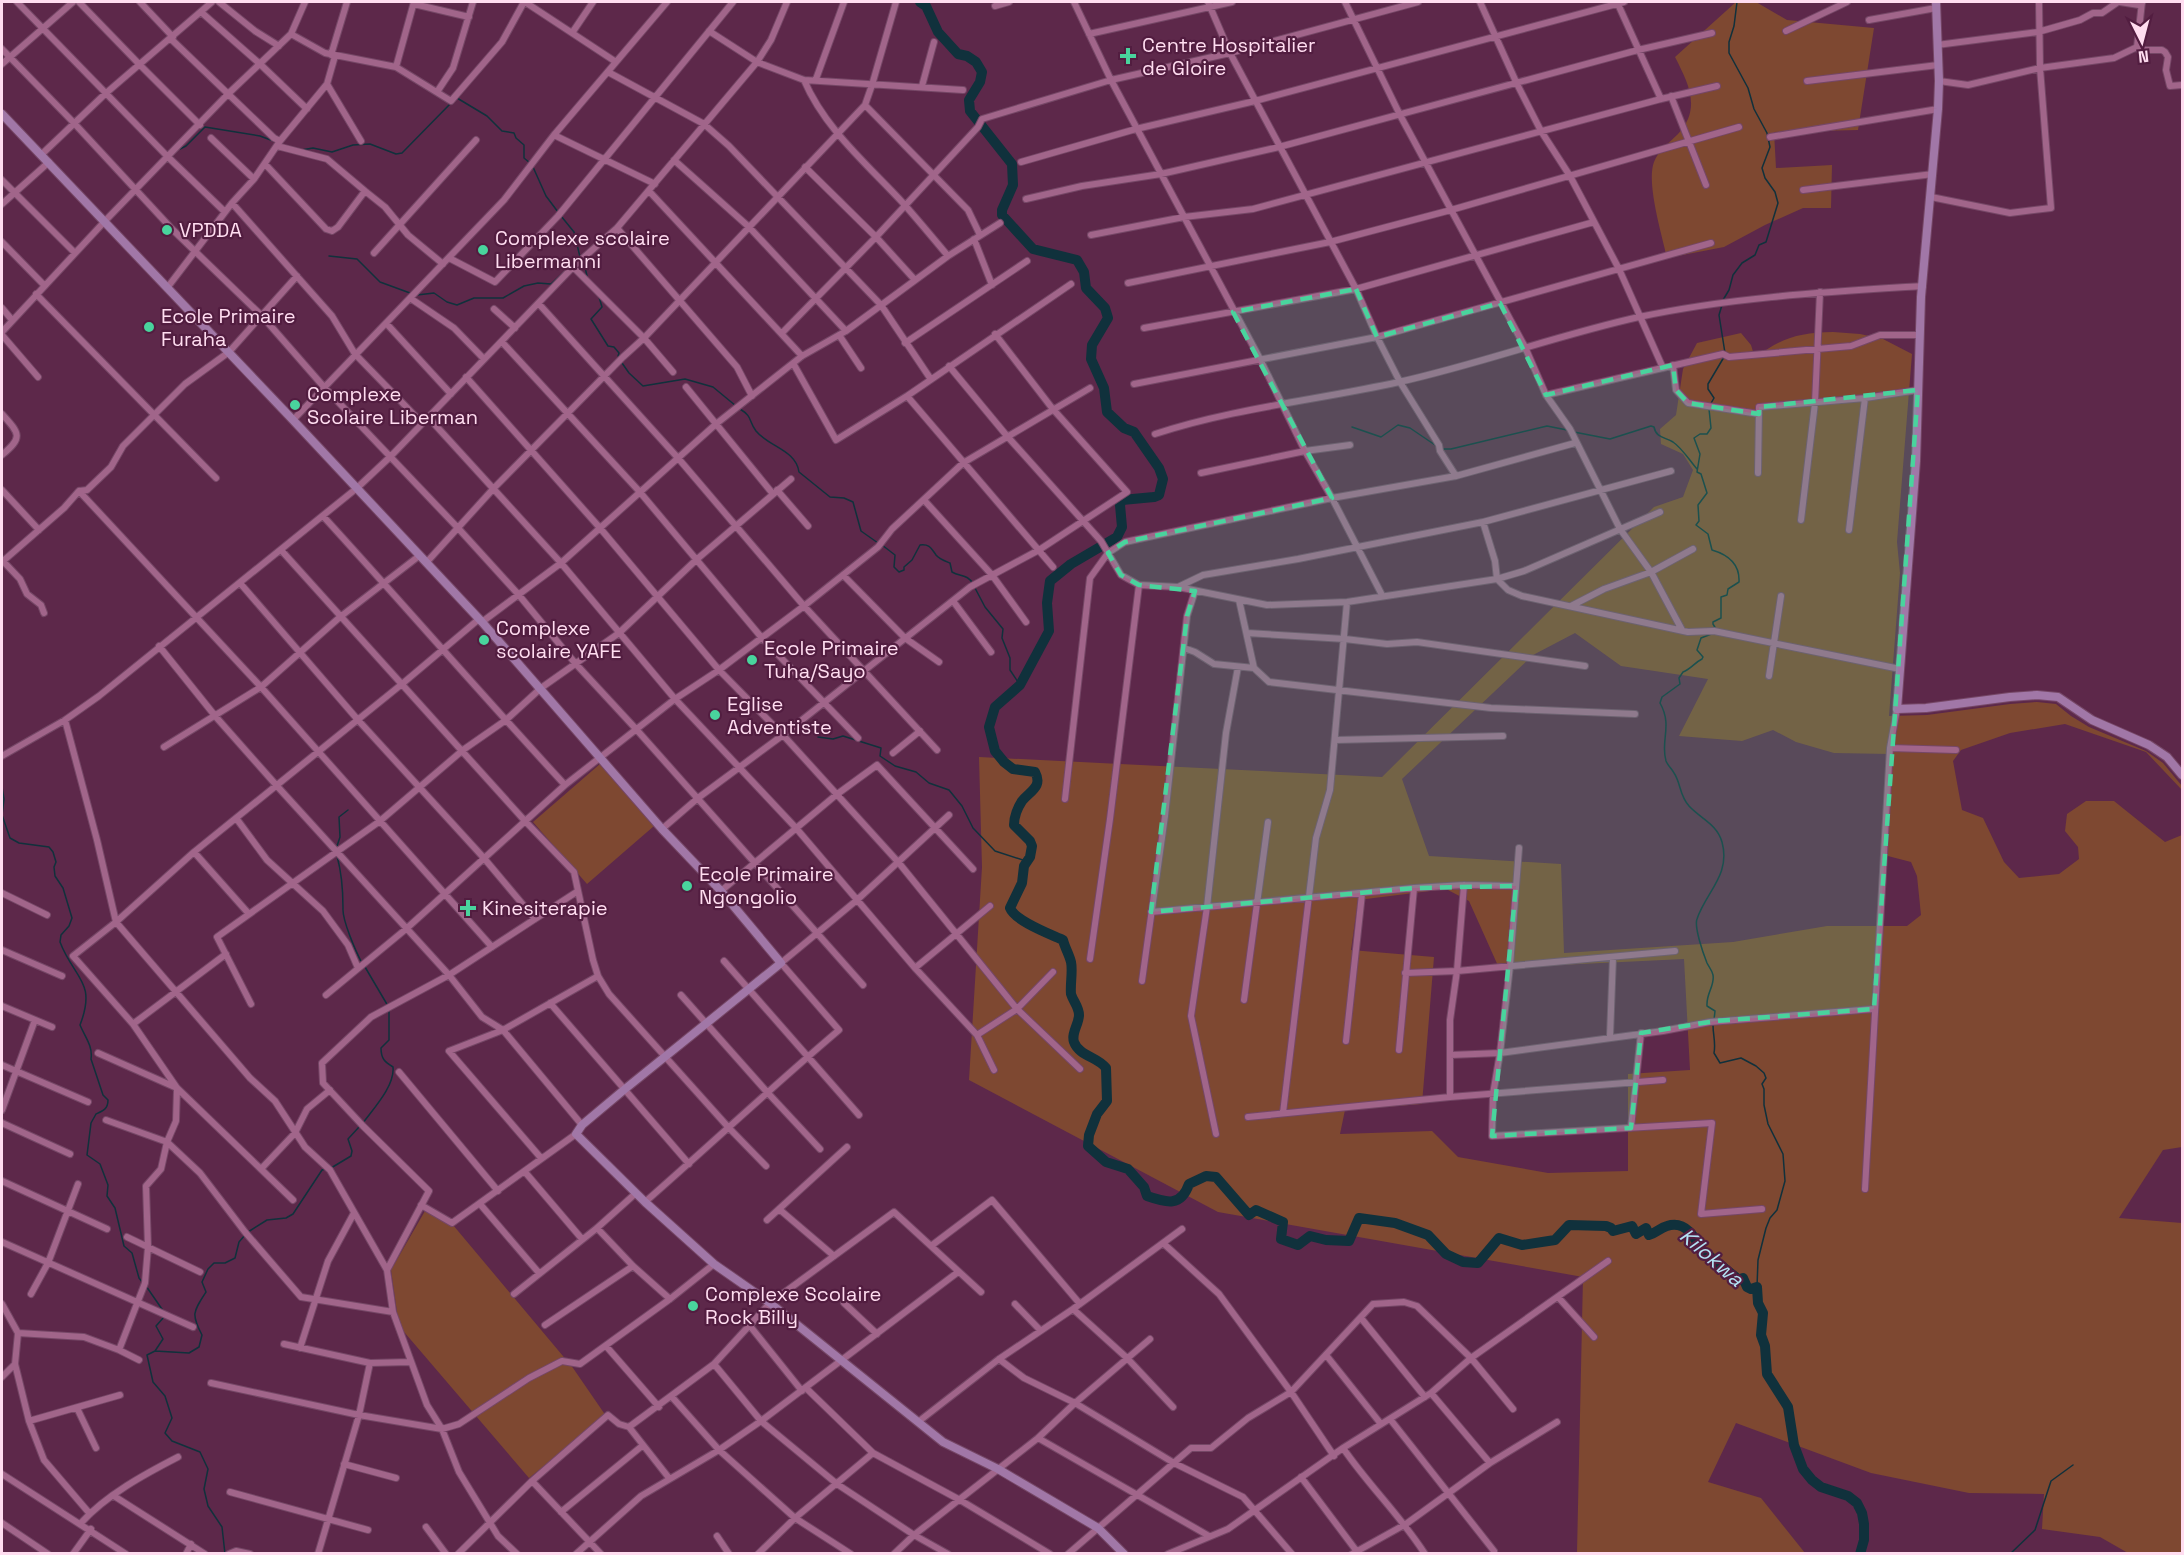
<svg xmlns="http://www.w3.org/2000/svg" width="2184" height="1555" font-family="'Space Grotesk',sans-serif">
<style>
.green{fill:#7e4831;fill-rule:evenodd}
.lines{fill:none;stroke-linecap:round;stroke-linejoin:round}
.stream{stroke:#10313c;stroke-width:1.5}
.river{stroke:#10313c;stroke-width:10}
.street-casing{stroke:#754766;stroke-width:8}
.secondary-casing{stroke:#754766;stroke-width:10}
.street{stroke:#a1658a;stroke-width:6}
.secondary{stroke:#a177a7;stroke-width:8}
.marked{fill:#49d49d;fill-opacity:0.2;stroke:#49d49d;stroke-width:4.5;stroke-dasharray:12 8;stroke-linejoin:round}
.poi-dot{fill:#49d49d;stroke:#521d40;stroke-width:2}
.labels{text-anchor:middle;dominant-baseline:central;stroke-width:4.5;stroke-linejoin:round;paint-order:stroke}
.poi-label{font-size:20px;fill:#ffddf0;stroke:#521d40;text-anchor:start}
.water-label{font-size:21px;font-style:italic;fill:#b3e2f4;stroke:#521d40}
</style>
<rect width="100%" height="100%" fill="#5d284a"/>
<path class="green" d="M1736,2H1756L1787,20L1874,28L1858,130L1774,132L1776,168L1832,165L1831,208H1803L1765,225L1724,247L1667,258C1662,235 1646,183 1654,162C1658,151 1670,142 1678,134C1702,108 1688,83 1675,57Z
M1833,332L1860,334L1883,339L1912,354L1897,542L1900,573L1889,716L1927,715L2010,704L2037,702L2056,704L2071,716L2089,727L2146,751L2163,763L2182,786V790L2146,752L2065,724L2010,733L1961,750L1953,761L1962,810L1983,818L2004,862L2019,878L2059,874L2079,859L2078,847L2065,831L2067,814L2086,801H2114L2165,842L2182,835V1147L2163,1150L2119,1218L2182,1223V1553H2128L2100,1537L2042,1529L2044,1494L1969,1493L1871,1473L1736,1423L1708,1482L1761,1498L1805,1553H1577L1583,1277L1218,1212L969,1080L982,867L979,757L1382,777L1654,507L1683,497L1693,470L1683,454L1661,444L1660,429L1676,415L1683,369L1697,343L1741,333L1751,345L1755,358C1782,337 1799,333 1833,332ZM1575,633L1621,666L1708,679L1679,736L1742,741L1773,730L1796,742L1834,753L1890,754L1884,855L1911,862L1917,876L1921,915L1907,926H1827L1733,942L1564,953L1561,864L1429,856L1402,779L1533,655ZM1446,889L1469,901L1499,968L1684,959L1690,1070L1628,1074V1171L1548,1173L1458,1157L1432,1131L1340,1134L1345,1110L1422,1104L1434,957L1351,950L1358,900Z
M600,764L654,826L587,884L533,822Z
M425,1211L453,1225L573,1368L606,1416L529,1478L399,1326L391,1270Z"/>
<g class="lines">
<path class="stream" d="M457,98L487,116L502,131L514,133L516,138L524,145V158L530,163
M180,149L186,146L205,127L260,136L276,142
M301,150L313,148L332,152L353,145L370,144L396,154L402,153L451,103
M533,167L546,196L558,212
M561,216L574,232L580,257
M329,256L357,259L380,282L410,293
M584,263L587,276
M417,295L434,293L447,302L457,305L474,298H503L524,286L538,283L551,284L564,272
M599,297L602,307L591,319L608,346L614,347L619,353L618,356
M1723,300L1729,290L1733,275L1742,263L1755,255L1759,245L1766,242L1778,203L1775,192L1765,178L1762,168L1770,147L1767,133L1754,109L1748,88L1729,53V42L1734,26L1737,2
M1722,305L1719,315L1725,353
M622,363L629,373L643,386L685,379L713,387L736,406
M1710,405L1714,398L1708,389V384L1724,357
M740,409C753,417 748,420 756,431C769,447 796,450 799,472L830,497L844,498L853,502L861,531L878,543
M1709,409L1711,428L1707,434H1700L1694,438L1700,454L1697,472L1701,474L1707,493L1698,505L1699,521L1696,525L1708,534L1712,550C1729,555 1740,564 1739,582L1728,589L1727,595L1721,597V618L1713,622V624L1716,629
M1352,427L1381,437L1398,425L1410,428L1438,447
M1574,432L1610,439L1651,426L1654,427C1656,438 1665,437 1673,442C1682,448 1690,461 1697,469
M1443,449H1451L1547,426L1567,430
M882,545L895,555L894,567L899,572L904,570V567L912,560L920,545C930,544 931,548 936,555C939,559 945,561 950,563L952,572C960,577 968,574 973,584
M975,588L985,607L1003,629L1002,638L1010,658V670L1020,685
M818,737L833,739L843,736L881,748L880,756L895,766L916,772L929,783L949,790L962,806L973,828L995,851L1026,861
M2,787L4,799L2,815L10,838L19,843L49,847L53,852L56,862L54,867L55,876L63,888L72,918L69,926L61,935L60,942C74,979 97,981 80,1025C85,1037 93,1046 91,1059L103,1095L108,1100C108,1109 103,1111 96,1114L91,1123L87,1155L100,1164L108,1185L107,1196L115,1208L124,1246L132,1253L139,1278L143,1283
M336,849L340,837L339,817L348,810
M337,856C342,874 343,891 343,908C342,920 356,952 362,963
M365,967L388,1006
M1714,1020L1715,1011L1707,1006C1706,993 1715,986 1713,975C1712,970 1709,967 1707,963C1703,953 1694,927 1697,919C1706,892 1731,875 1722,842C1717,824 1701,819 1689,806C1679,795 1681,783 1674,773C1672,769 1668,766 1666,761C1660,741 1673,726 1660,703L1662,697L1680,684L1679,678L1683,672C1691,669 1694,663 1702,659L1703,657L1697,650L1701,638L1714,633
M1713,1025C1713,1035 1716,1043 1714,1053L1720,1063L1741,1058L1756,1066L1764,1073L1766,1078L1762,1084L1764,1089V1105L1768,1124L1783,1154L1785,1181L1777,1210L1770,1218L1766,1228L1758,1260L1757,1287
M363,1123C373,1109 395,1086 393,1067C385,1062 381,1059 381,1048L389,1040V1011
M331,1168L351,1156L352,1151L348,1139L359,1127
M248,1232L267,1220L286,1218L293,1214L322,1170L326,1169
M146,1286L164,1312
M164,1317L156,1326L163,1339L155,1351L147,1355L153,1382L165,1396L172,1418L165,1433L172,1441L200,1452L208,1469L204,1489L208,1506L222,1527L225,1554
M155,1351L189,1353L199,1347L202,1335C191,1314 193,1312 206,1292L202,1282L208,1269L214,1263H225L235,1258L239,1242L245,1235
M2010,1554L2035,1530L2051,1481L2073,1465"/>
<path class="river" d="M920,2L926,6L938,32L958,54L967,56L976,62L982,72L980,82L969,100L970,111L1012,164L1013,185L1002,210V215L1033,249L1077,260L1084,272L1086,288L1105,308L1108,318L1092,345L1091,359L1104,388L1107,412L1124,428L1134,432L1159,468L1163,479L1159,495L1154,497L1122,500L1120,505L1122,527L1117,537L1071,564L1050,581L1047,603L1049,631L1020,685L995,707L989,727L995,751L1004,762L1013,769L1035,772C1043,787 1030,791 1022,801C1018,807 1014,817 1014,825L1030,841L1032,846L1030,857L1024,866L1022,883L1010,908C1015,921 1050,934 1063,940C1065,948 1069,954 1071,962C1073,971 1070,984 1071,994C1073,1001 1079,1007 1079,1015C1079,1024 1071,1033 1074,1042C1079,1056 1098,1057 1106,1068L1107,1101L1097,1114L1089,1135L1088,1146L1106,1162L1128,1169L1144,1187L1147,1196C1167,1203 1181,1207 1189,1184L1206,1176L1216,1177L1249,1215L1256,1210L1283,1222L1281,1239L1298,1245L1310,1236L1326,1240L1349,1241L1359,1218L1395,1223L1428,1235L1446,1254L1463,1262L1478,1263L1499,1238L1522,1245L1555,1240L1569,1225L1606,1226L1611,1228L1613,1231L1632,1226L1636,1234L1646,1228L1649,1235C1656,1233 1660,1228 1667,1226C1686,1220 1696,1238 1702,1253L1708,1255L1739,1280L1743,1278L1747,1287L1751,1289L1757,1287L1758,1303L1763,1313L1761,1335L1765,1346L1767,1374L1788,1407L1794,1445L1803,1469L1812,1480L1821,1487L1848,1496L1857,1503L1862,1513L1864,1524V1540L1860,1554"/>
<g class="street-casing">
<path id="street" d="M17,2L168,157L225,212
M79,2L140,65L200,125
M140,2L173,37
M219,2L255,31L279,46
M525,2L616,62
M1074,2L1111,80L1260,359L1305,451L1332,498L1382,595
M1208,2L1230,53L1356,289L1377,337L1400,382L1439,445L1440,451L1456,476
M1345,2L1400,115L1525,347L1546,395L1570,429L1620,529L1651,572L1682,630
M1480,2L1517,84L1541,131L1570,176L1619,269L1663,368
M1617,2L1661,99
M2120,2L2139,5L2142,3
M2142,2L2137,47L2139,50H2162L2165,52L2168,57L2166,70L2170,86L2182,85
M414,4L469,17
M995,6L1009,2
M201,12L260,64L307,109
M1869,20L1936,8
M709,31L757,62L804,80L963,90
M1786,31L1847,2
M572,33L593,2
M291,34L325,53L396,67L451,101L502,42L524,2
M1089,34L1232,2
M171,39L274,138L280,141
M1937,45L2038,32L2080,20L2093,13H2102L2118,2
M2,49L74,123L172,229L262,316L324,387L458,528L518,594L575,663L636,729L863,985
M331,55L347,2
M2,64L73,2
M396,67L414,2
M608,72L704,124L729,146L881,305L930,378
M816,79L844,2
M804,80C825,129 867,164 903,203C918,220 933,238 948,256
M1807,81L1938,65
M1939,81L1968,85L2040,68L2114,58L2137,47
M327,84L361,141
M922,86L934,42
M437,92L453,68L473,2
M1671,96L1706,185
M865,105L968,210L980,235
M554,135L655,184
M1770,137L1938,109
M211,138L254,179
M277,146L327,159L365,191
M42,154L105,94L212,2
M674,160L749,227L846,331
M1021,162L1136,129L1255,101L1624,2
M265,164L326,229L332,231L338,227L365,191L385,207L408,235L443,264
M805,167L876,237L915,280
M2,180L75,253
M1803,190L1933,174
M649,191L802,356
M1931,197L2010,213L2051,208L2040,68L2039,2
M1026,199L1082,186L1161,174L1279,147L1638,50L1712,33
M232,203L332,316L355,354L422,423
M2,204L49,162
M617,228L737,367L752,396
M1091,235L1184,217L1253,209L1661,99L1717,86
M974,239L992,285
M2,242L44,285
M374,253L476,140
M449,258L495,282L558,216L733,2
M573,267L644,338L673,372
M1128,283L1330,242L1451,210L1739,127
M167,288L232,203L254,179L280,141L327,84L335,56
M36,294L216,478
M410,298L454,328L484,359
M539,304L678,458L804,606L937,750
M2,308L12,320
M494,309L515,328
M386,323L451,394
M1144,328L1356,289L1594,222
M2,332L105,221L228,94L291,34L305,2
M782,333L876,237L978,127L982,119L1111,80L1230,53L1418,2
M2,335L38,377
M839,335L861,368
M502,342L639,491L762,638L858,738
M905,343L1027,261
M793,363L836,440L907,396L1071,284
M1673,365L1676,390L1688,403L1759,414
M949,366L1007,436L1101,541L1121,575L1139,585L1178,587L1267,605L1347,602L1497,579L1524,571L1660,512
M466,377L600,528L719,670L783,735L899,863L1017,1009L1080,1069
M1134,384L1377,337L1711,243
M686,387L773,494
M1546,395L1723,354L1729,357L1851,346L1880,335H1919
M907,396L1053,567
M2,414C19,433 24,437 2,455
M428,417L561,563L675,699L796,828L915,968L977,1035L994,1070
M293,420L504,200L554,135L667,2
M1155,434C1234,408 1318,400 1399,382C1480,364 1558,335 1639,317C1733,297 1828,292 1923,286
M1201,473L1305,451L1350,445
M1758,473L1759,407L1865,398L1918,390
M2,490L39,530
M777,490L808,526
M79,491L261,687L492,947
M924,500L992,575L1026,622
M323,516C404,605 483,696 565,785
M1801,520L1815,403L1820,292
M1483,522L1495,561L1497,579L1508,590L1522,596L1688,632L1714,631L1900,669
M1849,530L1865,398
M281,550L525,821L574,872L593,960L598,976L609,994L729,1128L766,1166
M2,560L20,579L27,594L41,605L44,613
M2,562L64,508L79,491L87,490L111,467L123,446L185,384L229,352L297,276
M426,563L494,488L623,357L644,338L865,105L872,85L896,2
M843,575L905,638L939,662
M240,583L358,720L483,857L535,919
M1178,587L1203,575L1298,559L1483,522L1671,471
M1239,600L1254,668
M953,601L991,652
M1571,606L1604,589L1651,572L1693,549
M482,622L561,563L716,424L802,356L846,331L948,256L1000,223
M1247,633L1345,639L1387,644L1417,642L1585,666
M159,646L216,717L277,786L449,975L482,1017L503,1030L582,1125
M1184,648L1195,652L1214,664L1254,668L1269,682L1491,708L1635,714
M1769,676L1781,596
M65,720L97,840L116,922L250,1078L275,1101L305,1147L330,1170L387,1270
M1335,740L1503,736
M164,747L261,687L340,617L419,556
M1890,748L1956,750
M893,753L920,731
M2,756L65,720L99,696L357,488L391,456L573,267L617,228L757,62L771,40L787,2
M1065,799L1090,578L1108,553L1125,542L1332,498L1456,476L1575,443
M236,818L267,860L323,911L348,945L358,968
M662,829L698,798L783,735L970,587L1039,550L1127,492L1052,408L995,334
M1519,848L1510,966L1500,1053L1493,1094L1492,1136L1712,1123L1701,1214L1762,1209
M194,852L249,914
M721,891L836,795L877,765L973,869
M2,893L47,915
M1151,912L1414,888L1464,885L1516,886
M2,950L62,976
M1090,959L1110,819L1139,585
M724,961L859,1115
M915,968L990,906
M1405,973L1457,971L1675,951
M1142,981L1165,816L1187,616L1195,591
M326,995L406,929L565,785L675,699L719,670L804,606L878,547L892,529L963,463L1090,388
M681,995L767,1092L820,1149
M1244,1000L1268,822
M550,1003L689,1164
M251,1004L217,937L380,821L463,750L506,720L541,688L619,633L696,560L791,479
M2,1006L52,1027
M133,1024L226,954
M977,1035L1017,1009L1053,972
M1610,1036L1613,957
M1346,1041L1362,894
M1399,1050L1414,888
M98,1053L177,1088L176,1121L167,1142L161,1169L146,1186L148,1247L145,1283L119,1350
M1450,1055L1500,1053L1663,1031L1710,1022L1874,1009
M2,1065L88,1102
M399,1072L498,1191
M1450,1097V1020L1457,971L1464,885
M2,1110L35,1020
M1283,1113L1316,838L1330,790L1347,602
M1248,1117L1450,1097L1663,1080
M106,1120L167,1142L200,1173L245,1232L301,1297L393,1312
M2,1123L70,1154
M1631,1128L1641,1033
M1216,1134L1191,1016L1207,907L1226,733L1238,667
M541,1158L449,1051L503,1030L598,976
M261,1169L295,1133L307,1109L330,1090
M525,1172L582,1239
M2,1181L107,1229
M1865,1189L1890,748L1897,709
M293,1200L177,1088L133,1024L73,956L116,922L194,852L402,684L479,619
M645,1202C710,1145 773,1086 839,1030L781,963L857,900L949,815
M480,1204L539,1273
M421,1205L452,1223L576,1134
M779,1209L834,1256
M767,1220L847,1147
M597,1228L633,1266L670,1299
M127,1237L200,1272
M2,1242L193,1327
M1163,1243L1219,1294L1291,1392L1334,1456
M931,1246L992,1200L1080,1304
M31,1294L48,1263L78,1184
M514,1294L597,1228L636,1193
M1558,1297L1594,1337
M844,1303L877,1334
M2,1304L18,1333L15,1364L29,1421L44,1460L90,1514
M1015,1304L1040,1330
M1073,1309L1127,1358L1173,1407
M1361,1318L1425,1397
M545,1325L633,1266
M750,1326L802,1391
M18,1333L84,1337L119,1350L139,1360
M284,1344L370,1363L410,1362
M606,1346L659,1407
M300,1348L328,1261L354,1213
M1326,1355L1381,1424
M999,1359L1024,1378L1075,1403L1174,1463L1243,1497L1292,1554
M714,1364L761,1421L837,1484L914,1535L948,1554
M2,1377L15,1364
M211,1383L359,1415L442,1429L459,1424L529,1378L562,1361L580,1364L670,1299L714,1264
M806,1388L873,1453L960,1500L1050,1554
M1431,1393L1490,1463
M672,1397L719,1450L795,1518L851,1554
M77,1408L96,1448
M1390,1419L1494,1551
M29,1421L120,1395
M918,1422L999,1359L1073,1309L1182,1229
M629,1427L714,1364L770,1303L894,1212L981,1292
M1038,1438L1209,1536
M1343,1448C1369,1486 1400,1515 1425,1554
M344,1464L396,1478
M2,1474L126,1554
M1301,1477L1358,1553
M532,1481L601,1554
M230,1492L368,1530
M114,1496L205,1554
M561,1512L642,1446
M2,1523L48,1554
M81,1523C106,1495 145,1474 178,1457
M426,1527L446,1554
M717,1536L729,1554
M73,1554L91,1529
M186,1554L191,1544
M229,1554L236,1551L250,1554
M318,1554L359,1415L370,1363
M458,1554L532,1481L608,1415L619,1424L629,1427L669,1478
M517,1554L498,1536L459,1472L442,1429L427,1405L393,1312L387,1270L429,1191L363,1126L323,1083L322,1063L371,1017L449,975L578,891
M576,1554L641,1496L719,1450L761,1421L958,1272
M758,1554L795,1518L873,1453
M894,1554L914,1535L1038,1438L1075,1403L1150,1339
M1068,1554L1191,1448H1211L1248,1418L1291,1392L1373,1304L1404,1302L1417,1306L1471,1358L1513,1409
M1168,1554L1228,1529L1343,1448L1431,1393L1471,1358L1608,1261
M1352,1554L1406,1524L1490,1463L1557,1422"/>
</g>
<g class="secondary-casing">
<path id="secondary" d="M1936,2L1939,81L1938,109L1921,297L1916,461L1897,709L1926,708L2010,697L2037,695L2058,697L2092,720L2149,745L2167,757L2182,775
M2,114L293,420L482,622L662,829L721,891L781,963L625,1089L582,1125L576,1134L645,1202L714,1264L770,1303L943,1442L998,1469L1098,1528L1124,1554"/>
</g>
<use href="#street" class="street"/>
<use href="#secondary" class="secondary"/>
</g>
<path class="marked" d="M1356,289L1377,337L1500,303L1546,395L1673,365L1676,390L1688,403L1759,414V407L1918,390L1874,1009L1716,1021L1641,1033L1631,1128L1492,1136L1516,886L1414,888L1151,912L1187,616L1195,591L1139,585L1121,575L1108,553L1125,542L1332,498L1233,312Z"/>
<g class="poi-dot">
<path d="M1125 47h6v6h6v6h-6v6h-6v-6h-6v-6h6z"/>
<circle cx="167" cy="230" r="6"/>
<circle cx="483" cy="250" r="6"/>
<circle cx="149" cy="327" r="6"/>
<circle cx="295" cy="405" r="6"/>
<circle cx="484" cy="640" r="6"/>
<circle cx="752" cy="660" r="6"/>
<circle cx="715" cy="715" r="6"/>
<circle cx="687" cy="886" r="6"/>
<path d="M465 899h6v6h6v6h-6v6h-6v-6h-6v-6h6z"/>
<circle cx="693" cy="1306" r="6"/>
</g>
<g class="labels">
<g class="poi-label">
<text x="1142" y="45">Centre Hospitalier<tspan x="1142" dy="23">de Gloire</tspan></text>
<text x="179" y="230">VPDDA</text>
<text x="495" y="238">Complexe scolaire<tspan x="495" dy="23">Libermanni</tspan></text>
<text x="161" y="316">Ecole Primaire<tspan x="161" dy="23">Furaha</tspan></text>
<text x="307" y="394">Complexe<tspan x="307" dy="23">Scolaire Liberman</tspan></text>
<text x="496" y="628">Complexe<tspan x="496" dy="23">scolaire YAFE</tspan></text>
<text x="764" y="648">Ecole Primaire<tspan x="764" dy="23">Tuha/Sayo</tspan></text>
<text x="727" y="704">Eglise<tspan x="727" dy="23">Adventiste</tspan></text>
<text x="699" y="874">Ecole Primaire<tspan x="699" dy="23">Ngongolio</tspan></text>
<text x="482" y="908">Kinesiterapie</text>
<text x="705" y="1294">Complexe Scolaire<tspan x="705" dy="23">Rock Billy</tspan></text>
</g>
<g class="water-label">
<text transform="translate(1712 1257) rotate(41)">Kilokwa</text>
</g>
</g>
<rect width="2184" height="1555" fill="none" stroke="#ffddf0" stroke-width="6"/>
<g transform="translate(2142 42) rotate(174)" stroke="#521d40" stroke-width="4.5" paint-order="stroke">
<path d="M0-4.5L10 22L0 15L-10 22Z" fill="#ffddf0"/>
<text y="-9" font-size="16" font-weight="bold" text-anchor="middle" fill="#ffddf0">N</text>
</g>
</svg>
